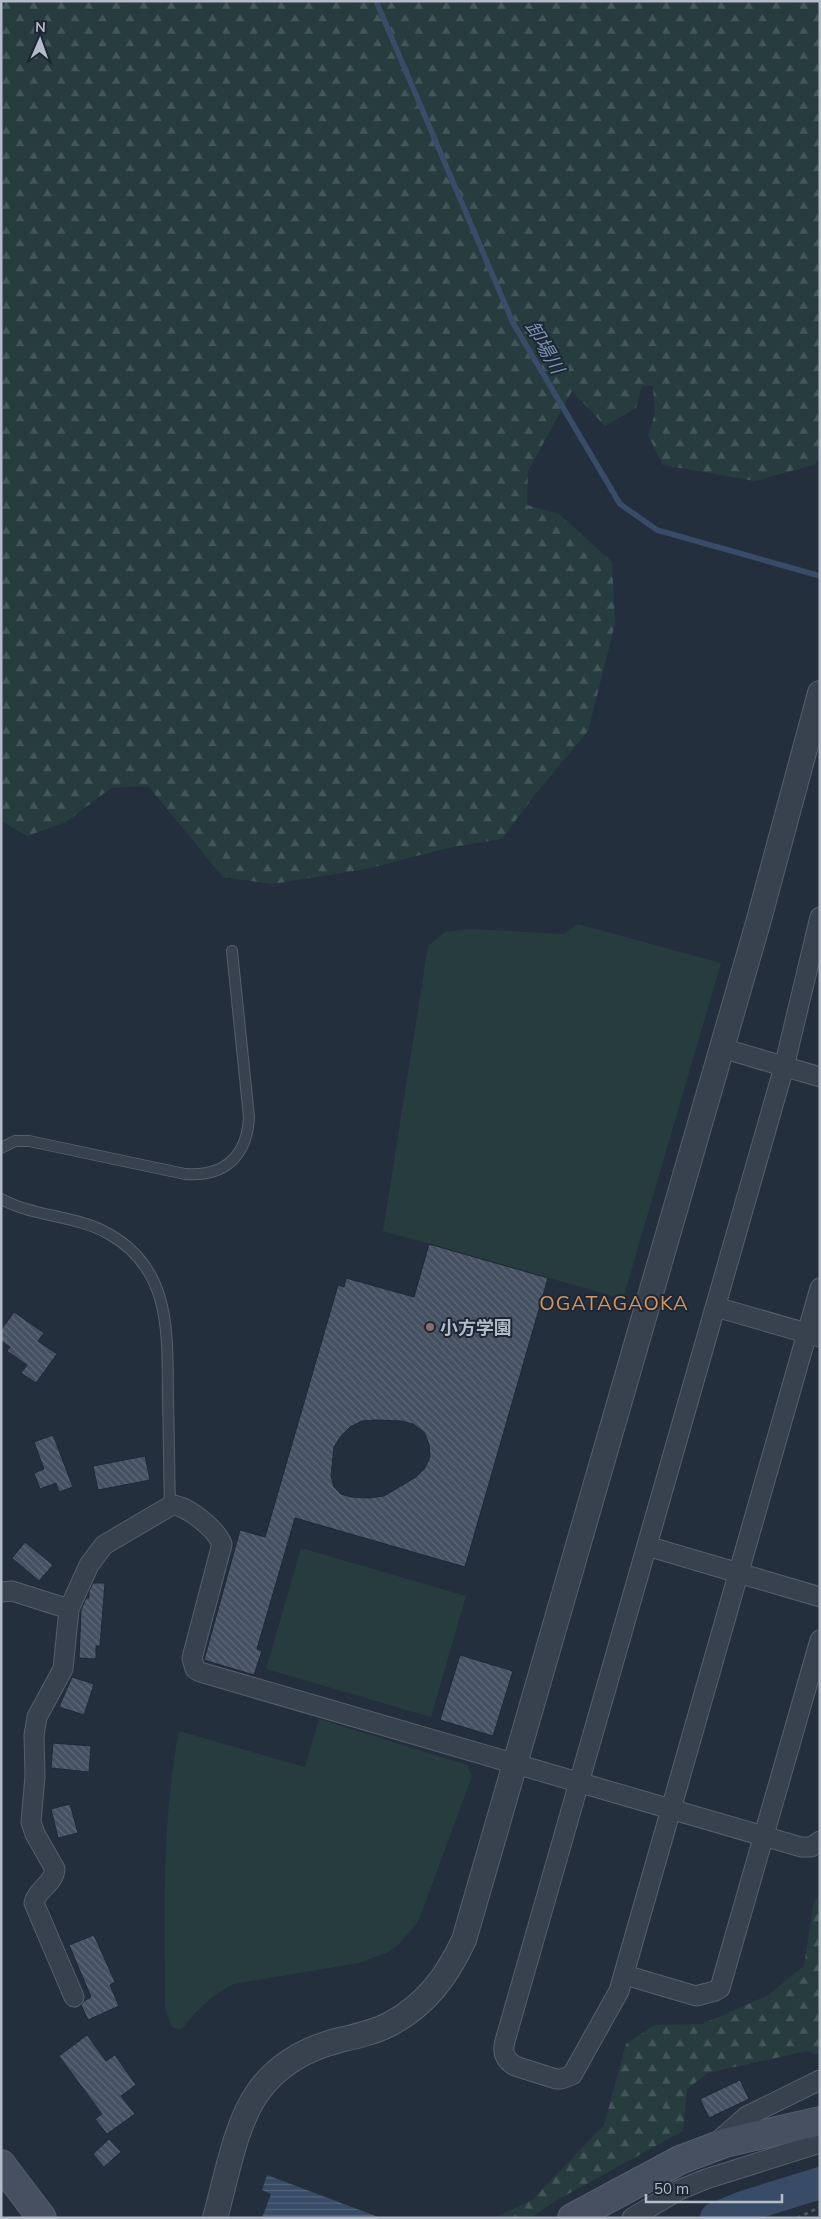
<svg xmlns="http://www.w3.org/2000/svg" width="821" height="2219" font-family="Mulish,'Noto Sans JP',sans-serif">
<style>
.forest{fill:url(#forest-firs)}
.pitch{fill:#263c3f}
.water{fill:url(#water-rules)}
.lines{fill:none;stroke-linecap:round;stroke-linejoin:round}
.stream{stroke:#394c67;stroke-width:5.5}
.river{stroke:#394c67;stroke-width:32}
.building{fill:url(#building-back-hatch);stroke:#1f2835;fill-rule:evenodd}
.service-casing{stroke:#565f6c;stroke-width:12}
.minor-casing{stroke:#565f6c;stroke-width:21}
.tertiary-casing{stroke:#565f6c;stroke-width:26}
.secondary-casing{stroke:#565f6c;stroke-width:30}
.path{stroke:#44595c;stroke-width:3;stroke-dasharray:4 4;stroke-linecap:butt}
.service{stroke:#38414e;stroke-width:10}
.minor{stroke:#38414e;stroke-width:19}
.tertiary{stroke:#38414e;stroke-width:24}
.secondary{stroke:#465061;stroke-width:28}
.education-dot{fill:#8d6e63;stroke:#1d2633;stroke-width:2}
.labels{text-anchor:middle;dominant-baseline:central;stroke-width:4;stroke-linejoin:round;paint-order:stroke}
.poi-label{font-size:18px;font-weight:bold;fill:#b4bcc9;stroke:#1d2633;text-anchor:start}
.water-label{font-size:19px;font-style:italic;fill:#7c92b1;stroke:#1d2633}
.quarter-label{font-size:20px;letter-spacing:1px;fill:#d59563;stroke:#1d2633}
</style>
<defs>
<pattern id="forest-firs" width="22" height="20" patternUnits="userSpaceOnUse" patternTransform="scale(1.25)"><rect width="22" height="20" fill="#263c3f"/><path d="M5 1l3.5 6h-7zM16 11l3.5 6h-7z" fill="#435659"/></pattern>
<pattern id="water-rules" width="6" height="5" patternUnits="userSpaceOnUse" patternTransform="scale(1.25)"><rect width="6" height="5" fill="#394c67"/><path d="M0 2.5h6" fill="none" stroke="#53647b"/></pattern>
<pattern id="building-back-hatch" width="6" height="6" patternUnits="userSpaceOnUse" patternTransform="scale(1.25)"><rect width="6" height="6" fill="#455162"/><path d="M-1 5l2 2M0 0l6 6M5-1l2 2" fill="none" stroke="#5d6877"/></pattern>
</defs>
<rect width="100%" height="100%" fill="#242f3e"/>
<path class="forest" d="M1,1H820V460L813,465L755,481L663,465L648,435L655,414L653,386H642L636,408L605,426L572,391L528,471L527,505L559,514L612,562L615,624L588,731L533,797L502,839L452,847L366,869L272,884L223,877L148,786L111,788L66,822L27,836L1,821Z
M820,1894V2056L807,2051L708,2073L687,2089L683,2131L559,2199L530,2218H494L532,2200L604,2125L626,2044L654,2025L702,2024L767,1996L804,1966L814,1901Z"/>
<path class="pitch" d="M578,924L721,963L623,1299L383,1231L428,946L445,932L471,929L565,934Z
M301,1548L466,1596L431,1717L266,1669Z
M319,1719L467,1765L472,1776L423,1909L417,1923L398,1945L386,1953L359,1963L234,1984C211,1995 197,2010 181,2030L172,2027L165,2009C165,1916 161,1823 179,1731L305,1767Z"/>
<path class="water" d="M267,2175L381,2218H262L271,2194L262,2190Z"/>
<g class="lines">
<path class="stream" d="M376,1L513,323L620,504L657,530L820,576"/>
<path class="river" d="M716,2218L743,2207L820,2183"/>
</g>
<path class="building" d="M429,1244L548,1278L465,1567L295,1518L257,1649L262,1651L254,1675L204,1660L240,1530L265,1537L338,1285L344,1287L346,1278L414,1297ZM375,1420L401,1421L413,1424L424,1432L429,1444L430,1457L425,1468L416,1477L384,1496L368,1498L351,1497L341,1494L334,1487L331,1476L334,1447L341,1436L350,1427L362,1421Z
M14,1312L44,1333L38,1341L57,1354L36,1383L21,1373L27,1365L7,1351L10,1347L1,1341V1330Z
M53,1435L73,1487L59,1492L56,1483L40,1489L34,1473L44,1469L34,1442Z
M145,1456L150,1480L98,1490L93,1466Z
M25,1542L53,1565L39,1581L12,1558Z
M93,1583H105L100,1646H96V1659L79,1658L81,1610L86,1598H89V1591Z
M460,1655L513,1671L493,1736L440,1720Z
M72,1677L94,1684L84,1715L59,1707Z
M53,1743L91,1746L89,1772L51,1768Z
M70,1804L78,1833L58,1838L51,1809Z
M94,1935L115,1982L110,1985L119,2006L88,2020L81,2005L84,2001L91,1997L69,1945Z
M87,2035L106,2061L115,2055L136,2085L121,2096L135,2114L107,2134L95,2119L102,2114L59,2056Z
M740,2080L749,2099L709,2118L700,2099Z
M109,2139L121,2152L104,2167L93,2154Z"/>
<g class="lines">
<g class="service-casing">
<path id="service" d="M1,1148L15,1141H29L185,1174C225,1177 247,1156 249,1117L232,951
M1,1199C34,1217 76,1215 109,1234C173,1270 167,1336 168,1400C169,1435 169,1471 170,1506"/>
</g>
<g class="minor-casing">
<path id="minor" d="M820,917L784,1067L505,2041C502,2052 505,2060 515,2066L556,2079H561L572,2075L619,1991L820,1288
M722,1048L820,1077
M716,1307L820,1337
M647,1546L820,1597
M1,1592L12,1591L69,1609
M625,1975L696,1996L715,1991L720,1988L820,1640
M74,1997L34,1903C37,1889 54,1884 55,1869L35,1834L31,1822L35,1776L34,1735L37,1717L63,1669L69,1609L89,1565L104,1545L172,1505C188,1506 216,1529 222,1544L192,1658L195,1669L200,1672L801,1847H811L820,1841
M715,2144L747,2116L820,2080
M632,2218L679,2190L706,2179L820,2143"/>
</g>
<g class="tertiary-casing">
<path id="tertiary" d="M215,2218C226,2180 235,2124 258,2092C278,2064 307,2048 340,2040C357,2036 375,2032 390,2024C426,2005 447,1976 464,1940L758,923L820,693"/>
</g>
<g class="secondary-casing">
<path id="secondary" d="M1,2164L42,2218
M572,2218L680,2160L725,2143L820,2121"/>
</g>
<path class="path" d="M797,2218L820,2207"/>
<use href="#service" class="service"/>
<use href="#minor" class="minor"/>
<use href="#tertiary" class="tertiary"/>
<use href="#secondary" class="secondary"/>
</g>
<circle class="education-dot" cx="430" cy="1327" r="5"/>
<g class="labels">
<g class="poi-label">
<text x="440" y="1327">小方学園</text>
</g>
<g class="water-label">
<text transform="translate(545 347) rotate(60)">卸場川</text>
</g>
<g class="quarter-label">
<text x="614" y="1302">OGATAGAOKA</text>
</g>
</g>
<rect width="821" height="2219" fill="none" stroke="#b4bcc9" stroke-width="5"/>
<g transform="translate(40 40) rotate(2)" stroke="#1d2633" stroke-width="4" paint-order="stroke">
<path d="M0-4L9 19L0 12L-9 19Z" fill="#b4bcc9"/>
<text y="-8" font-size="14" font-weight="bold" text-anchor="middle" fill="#b4bcc9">N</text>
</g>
<path d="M646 2194v8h136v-8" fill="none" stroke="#b4bcc9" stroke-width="2.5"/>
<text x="654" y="2194" font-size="15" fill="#b4bcc9" stroke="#1d2633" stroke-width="4" paint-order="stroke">50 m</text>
</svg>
